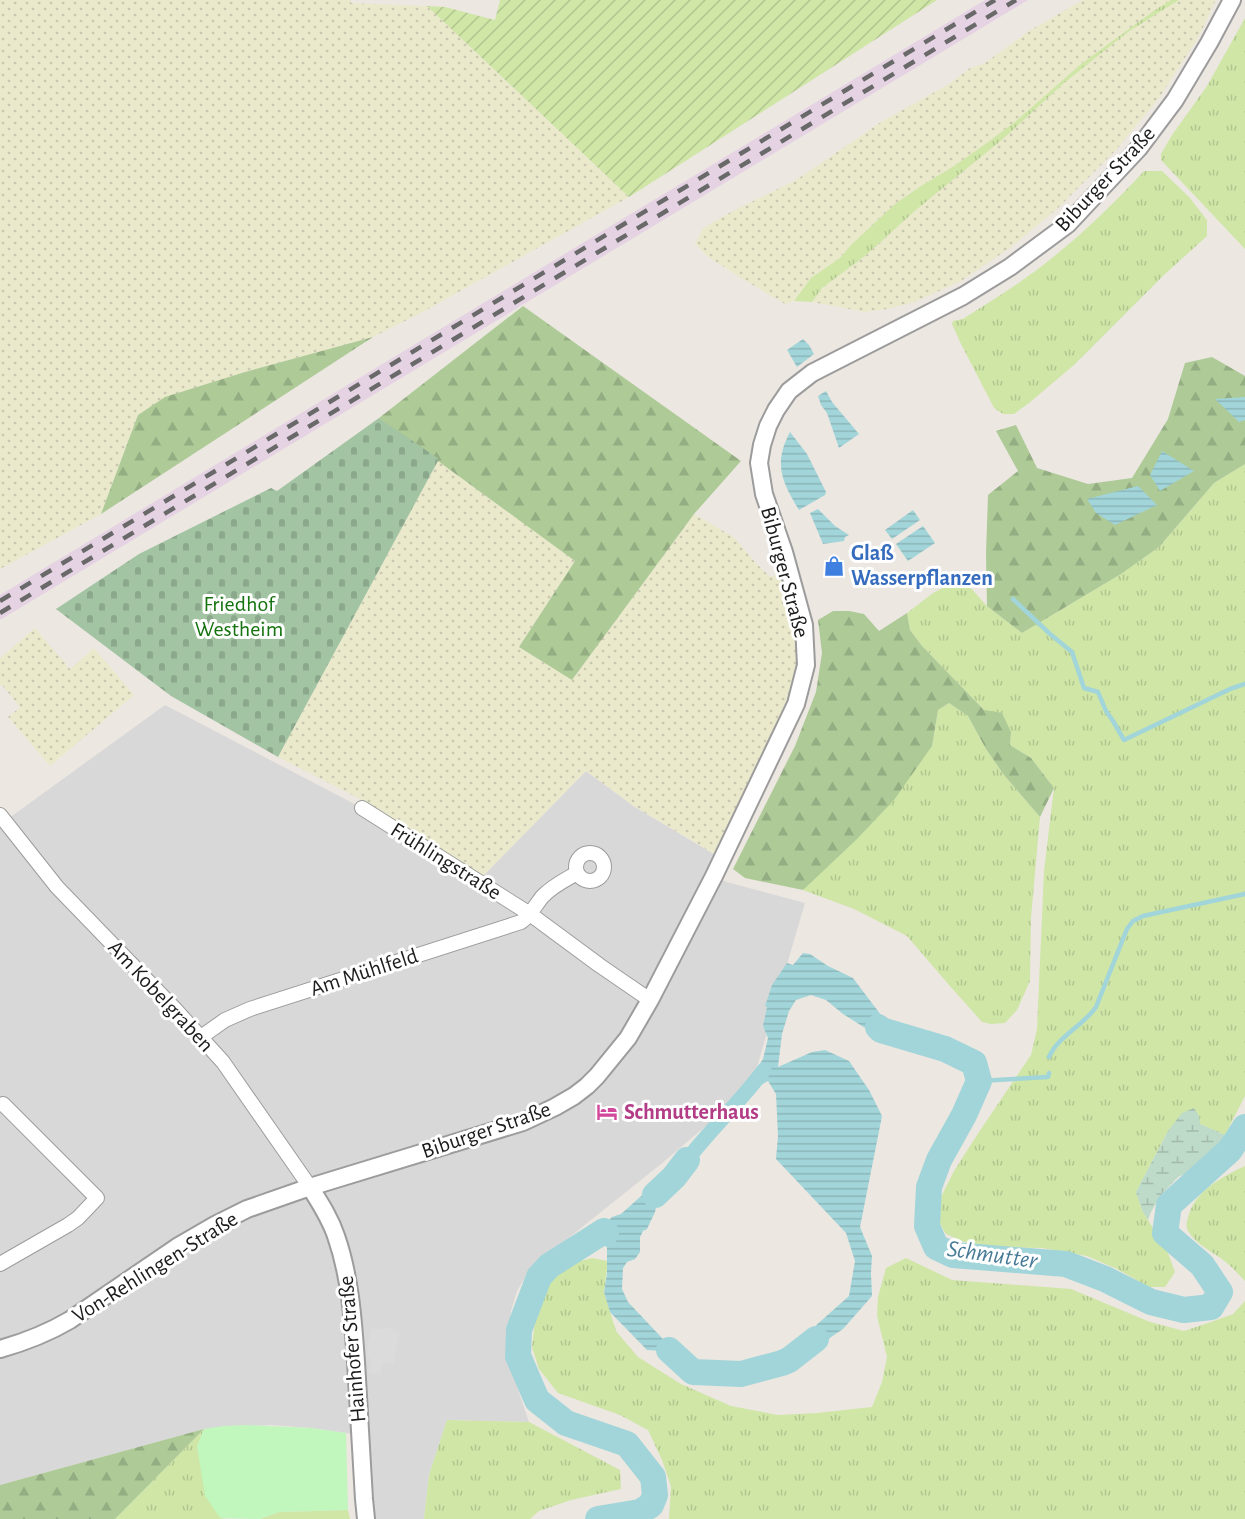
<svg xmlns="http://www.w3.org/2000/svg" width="1245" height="1519" font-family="'Alegreya Sans',sans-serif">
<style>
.residential{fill:#d9d8d8}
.railway{fill:#e5d3e4}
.farmland{fill:url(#farmland-dots)}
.grass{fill:url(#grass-tufts)}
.forest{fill:url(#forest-firs)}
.wetland{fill:url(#wetland-marsh)}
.cemetery{fill:url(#cemetery-stones)}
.park{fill:#c1f6bd}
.garden{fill:url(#garden-furrows)}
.parking{fill:#dbdbdb}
.water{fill:url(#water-rules)}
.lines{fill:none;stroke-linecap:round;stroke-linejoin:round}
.stream{stroke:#a2d5d9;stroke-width:4.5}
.canal{stroke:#a2d5d9;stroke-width:15}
.river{stroke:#a2d5d9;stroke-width:26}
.minor-casing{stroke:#9c9c9c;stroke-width:16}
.tertiary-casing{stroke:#9c9c9c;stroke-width:20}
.minor{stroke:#fff;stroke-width:14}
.tertiary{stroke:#fff;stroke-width:16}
.rail{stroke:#696969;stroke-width:4.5;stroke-dasharray:12 12;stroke-linecap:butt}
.labels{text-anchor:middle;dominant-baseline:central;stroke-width:6;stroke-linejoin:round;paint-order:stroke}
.street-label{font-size:22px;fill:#1b1b1b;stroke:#fff}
.shop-label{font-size:22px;font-weight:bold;fill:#366cbe;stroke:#fff;text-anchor:start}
.park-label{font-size:22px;fill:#15730f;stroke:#fff}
.hotel-label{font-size:22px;font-weight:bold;fill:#b23c85;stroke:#fff;text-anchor:start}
.water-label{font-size:24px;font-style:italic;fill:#467a97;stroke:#fff}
</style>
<defs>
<pattern id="farmland-dots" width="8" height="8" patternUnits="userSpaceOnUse" patternTransform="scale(1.5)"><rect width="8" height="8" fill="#ebe9cc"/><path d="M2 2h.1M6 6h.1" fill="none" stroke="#c9c7af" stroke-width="1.8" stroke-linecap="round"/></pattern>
<pattern id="grass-tufts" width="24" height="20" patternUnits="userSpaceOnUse" patternTransform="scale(1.5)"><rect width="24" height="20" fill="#cfe6a7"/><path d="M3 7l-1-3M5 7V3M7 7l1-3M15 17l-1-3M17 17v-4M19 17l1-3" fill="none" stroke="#b1c58f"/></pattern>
<pattern id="forest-firs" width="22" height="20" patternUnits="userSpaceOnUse" patternTransform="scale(1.5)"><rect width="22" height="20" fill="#adca97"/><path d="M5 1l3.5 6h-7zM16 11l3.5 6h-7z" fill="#94ad82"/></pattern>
<pattern id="wetland-marsh" width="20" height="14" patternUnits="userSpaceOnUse" patternTransform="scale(1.5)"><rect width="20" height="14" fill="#bedac9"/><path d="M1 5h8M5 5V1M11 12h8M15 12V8" fill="none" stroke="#a3baac"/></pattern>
<pattern id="cemetery-stones" width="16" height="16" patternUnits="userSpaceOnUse" patternTransform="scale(1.5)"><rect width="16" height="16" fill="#a3c4a3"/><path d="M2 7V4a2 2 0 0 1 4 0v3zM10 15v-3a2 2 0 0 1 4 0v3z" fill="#8ca88c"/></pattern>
<pattern id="garden-furrows" width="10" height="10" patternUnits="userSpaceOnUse" patternTransform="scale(1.5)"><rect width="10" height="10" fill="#cfe6a7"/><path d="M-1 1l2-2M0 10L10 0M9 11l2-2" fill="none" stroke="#b1c58f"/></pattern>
<pattern id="water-rules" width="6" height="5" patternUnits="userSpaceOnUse" patternTransform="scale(1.5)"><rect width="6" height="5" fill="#a2d5d9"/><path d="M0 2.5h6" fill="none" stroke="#8bb6ba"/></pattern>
</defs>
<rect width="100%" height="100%" fill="#ece7e1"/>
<path class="residential" d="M165,705L362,808L478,881L586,771L635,807L722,859L714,876L727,882L805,903L757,1067L749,1081L739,1095L720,1114L661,1164L541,1260L527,1274L517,1291L511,1311L508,1331L507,1350L511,1369L529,1422L447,1420L429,1475L424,1519H366L360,1435L311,1428L271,1425L204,1429L0,1485V815L5,821Z"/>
<path class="railway" d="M985,0H1028L0,620V595Z"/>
<path class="farmland" d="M0,0H351V3L427,6L629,197L421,313L373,337L245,372L165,398L138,415L101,514L0,569Z
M1083,0H1171L1155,10L1081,64L1016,121L988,142L954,166L921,186L895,204L851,245L840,258L811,278L794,301L785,304L741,278L707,256L695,244L703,228L731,212L796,180L881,122L949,84L970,68L985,63L1029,31Z
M1179,0H1216L1198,38L1159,98L1117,149L1057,209L1010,248L961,281L915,302L887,309L865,312L812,302L822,288L865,256L916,210L1003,139L1064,83L1128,32Z
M439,459L575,561L519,647L572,680L694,514L735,538L754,561L770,577L780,574L793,615L798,637L797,666L792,693L716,855L635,807L586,771L481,878L362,800L278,757Z
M35,628L70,669L94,648L134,695L50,766L8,717L20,707L2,685L0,686V658Z"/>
<path class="grass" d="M1171,0H1179L1128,32L1064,83L1003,139L916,210L865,256L822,288L812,302L794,301L811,278L840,258L851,245L895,204L921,186L954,166L988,142L1016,121L1081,64L1155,10Z
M1245,18V249L1161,160V154L1172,135L1207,86Z
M1144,171H1162L1189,197L1207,220V236L1165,274L1074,365L1029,403L1014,414H1003L994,408L960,342L952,324L953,321L963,319C981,307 1000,296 1017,284C1064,252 1106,212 1144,171Z
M1245,464V1096L1225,1135L1200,1124L1168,1131L1136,1192L1142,1210L1168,1253L1175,1272L1165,1287H1149L1117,1269L1087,1256L1042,1248L1000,1247L969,1244L946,1234L939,1222L941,1197L954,1171L979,1132L1031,1055L1037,1029L1044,871L1054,788L1031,758L1010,745L1011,732L984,710L922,646L910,630L907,613L933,593L962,578L987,606L1022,633L1121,574L1159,547L1214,483Z
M949,703L968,716L986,749L1004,775L1040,817L1031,918L1030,981L1017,1010L1005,1023L991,1024L982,1022L949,985L907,936L854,909L803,890L932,746L938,710Z
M1245,1166V1281C1239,1275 1234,1269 1228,1264C1216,1253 1197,1246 1188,1231C1186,1227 1186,1223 1188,1218C1194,1191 1222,1177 1245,1166Z
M592,1258L608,1261L604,1292L616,1331L638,1357L681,1384L731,1406L778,1415L817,1413L872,1407L882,1382L887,1357L877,1316L878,1297L886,1268L906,1258L952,1280L1071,1289L1150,1322L1184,1331L1211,1322L1233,1314L1245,1301V1519H669L671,1486L662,1460L648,1430L620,1415L558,1393L539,1369L532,1347L536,1310L545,1281L565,1265Z
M447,1420L529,1422L620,1470L621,1489L571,1500L539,1511L530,1519H424L429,1475Z
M204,1429L197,1447L220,1518L227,1519H115Z
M348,1510L350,1519H260L279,1512Z"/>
<path class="forest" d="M523,306L741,461L694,514L572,680L519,647L575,561L379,418Z
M373,337L101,514L138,415L165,397L245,372Z
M1212,357L1245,376V464L1214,483L1159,547L1121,574L1022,633L987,606L986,554L988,495L1018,471L996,431L1016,425L1037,468L1088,484L1132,478L1168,419L1185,363Z
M833,611H849L864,614L879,631L907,613L910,630L922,646L984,710L1002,713L1011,732L1010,745L1031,758L1054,788L1040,817L1004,775L986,749L968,716L949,703L938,710L932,746L894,800L856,840L803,890L745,878L733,869L795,746L816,692L822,653L818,620Z
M204,1429L115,1519H0V1485Z"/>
<path class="wetland" d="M1194,1108L1199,1116L1200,1124L1225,1135L1218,1153L1200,1167L1178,1177L1161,1195L1151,1212L1148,1220L1142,1210L1136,1192L1168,1131L1182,1113Z"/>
<path class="cemetery" d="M379,418L439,459L278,757L171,696L56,609L139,554L271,488L277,491Z"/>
<path class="park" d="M246,1425L311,1428L346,1433L348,1510L279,1512L260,1519L220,1518L205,1496L197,1446L204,1429L223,1426Z"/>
<path class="garden" d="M500,0H937L629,197L427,6L445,7L495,20Z"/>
<path class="parking" d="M372,1328L376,1329L390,1328L400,1333L393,1364L383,1362L380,1374L368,1372L371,1359L365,1358Z"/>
<path class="water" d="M803,339L809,345L814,354L797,367L787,350Z
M826,391L832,402L859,434L839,448L827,413L821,405L818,396Z
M1245,397V420L1239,422L1215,399Z
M790,432L807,454L826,492L825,495L799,510C782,482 773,464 790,432Z
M1162,451L1194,471L1160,491L1150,475Z
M1138,486L1157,505L1115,525L1096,513L1087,499Z
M818,509L835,526L849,535L845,537L844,541L823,544L810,513Z
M913,510L920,520L892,539L885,530Z
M923,526L935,543L908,561L896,544Z
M803,953L810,954L828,966L853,978L887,1023L909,1038L870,1031L843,1014L826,1000L811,995L796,1000L789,1011L782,1034L778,1067L812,1052L825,1050L849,1061L869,1090L882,1116L860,1227L872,1256L871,1273L872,1296L843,1329L799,1359L789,1360L813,1328L849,1296L855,1261L846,1233L776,1159L778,1136L776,1094L768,1081L755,1088L748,1082L763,1059L768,1038L763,1026L767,1007L765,1006L772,985L787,963L793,965Z
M679,1170L669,1190L658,1198L655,1212L647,1229L643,1231L640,1237V1252L635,1259L627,1262L623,1268L622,1289L628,1302L663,1339L679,1343L694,1359L693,1372L661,1351L647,1350L610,1312L604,1292L607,1274V1247L597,1243L594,1249L579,1247L578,1243L582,1236L603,1226L612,1217L621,1214L658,1181Z"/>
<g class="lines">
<path class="stream" d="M1013,599L1050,634L1072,652L1084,688L1098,692L1106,711L1113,721L1124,740L1230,689L1245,684
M1049,1057C1058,1036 1083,1026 1096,1007L1127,929L1133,921L1143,916L1245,894
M979,1081L1048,1077L1049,1073"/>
<path class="canal" d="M687,1160C711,1129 740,1102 764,1070"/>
<path class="river" d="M878,1027L881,1030L945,1049L974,1063L979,1081L964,1115L939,1160L929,1187L927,1226L936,1247L953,1255L1066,1264L1105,1279L1151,1302L1184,1310L1211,1307L1220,1292L1202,1265L1165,1233L1169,1205L1230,1150L1245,1127
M655,1195L674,1177L687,1160
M669,1350L693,1372L741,1374L782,1363L789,1360L816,1339
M598,1519L640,1512L651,1505L655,1495L653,1477L627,1444L566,1423L537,1400L518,1356L519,1330L539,1277L549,1266L604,1231L606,1233"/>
<g class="minor-casing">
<path id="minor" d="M362,808L530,914L599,965L650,1000
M0,815L57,887L174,1008L223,1062L310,1187
M576 867a14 14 0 1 1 28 0a14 14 0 1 1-28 0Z
M201,1037L225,1020L250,1009L521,922C530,916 535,906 542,897C552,886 565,880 577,873
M0,1264L68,1225L78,1218L97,1198L3,1104"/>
</g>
<g class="tertiary-casing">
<path id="tertiary" d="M310,1187C320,1203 330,1218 336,1236C350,1276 353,1319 356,1362C359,1407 361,1453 364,1499L366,1519
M0,1349C25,1342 48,1333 70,1320L177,1247L215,1225L247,1209L310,1187L523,1122L555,1107L574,1096L587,1086L597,1076L628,1038L650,1000L714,876L796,704L806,665L804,625L784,552L764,494L759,463L762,445L768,426L776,410L789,391L812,373L963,296L1010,267L1068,224L1139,148L1175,100L1209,43L1232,0"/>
</g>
<use href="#minor" class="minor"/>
<use href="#tertiary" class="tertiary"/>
<path class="rail" d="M0,601L995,0
M0,613L1016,0"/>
</g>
<defs>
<g id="shop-bare" transform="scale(1.62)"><path d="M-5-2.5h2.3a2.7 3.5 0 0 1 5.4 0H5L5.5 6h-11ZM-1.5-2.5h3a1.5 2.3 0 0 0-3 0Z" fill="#3f7fe0" stroke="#fff" stroke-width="2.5" paint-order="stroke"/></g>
<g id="hotel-bare" transform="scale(1.62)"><path d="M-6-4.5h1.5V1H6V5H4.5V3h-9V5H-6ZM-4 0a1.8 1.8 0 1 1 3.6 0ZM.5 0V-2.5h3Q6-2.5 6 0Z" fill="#d1479c" stroke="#fff" stroke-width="2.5" paint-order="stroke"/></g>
</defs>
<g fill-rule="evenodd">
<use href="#shop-bare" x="834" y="566"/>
<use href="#hotel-bare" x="607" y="1112"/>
</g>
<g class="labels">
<g class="street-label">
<text transform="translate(1105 179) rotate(-47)">Biburger Straße</text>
<text transform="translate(785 572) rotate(75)">Biburger Straße</text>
<text transform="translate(446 861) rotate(32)">Frühlingstraße</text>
<text transform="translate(364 972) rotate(-18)">Am Mühlfeld</text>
<text transform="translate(161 996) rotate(47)">Am Kobelgraben</text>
<text transform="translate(486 1130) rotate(-19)">Biburger Straße</text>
<text transform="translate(155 1267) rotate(-32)">Von-Rehlingen-Straße</text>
<text transform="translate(352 1349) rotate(-95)">Hainhofer Straße</text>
</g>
<g class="shop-label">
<text x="851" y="553">Glaß<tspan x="851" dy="25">Wasserpflanzen</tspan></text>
</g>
<g class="park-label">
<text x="239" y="604">Friedhof<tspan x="239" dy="25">Westheim</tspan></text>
</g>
<g class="hotel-label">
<text x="624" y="1112">Schmutterhaus</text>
</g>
<g class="water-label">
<text transform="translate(992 1255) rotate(8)">Schmutter</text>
</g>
</g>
</svg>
